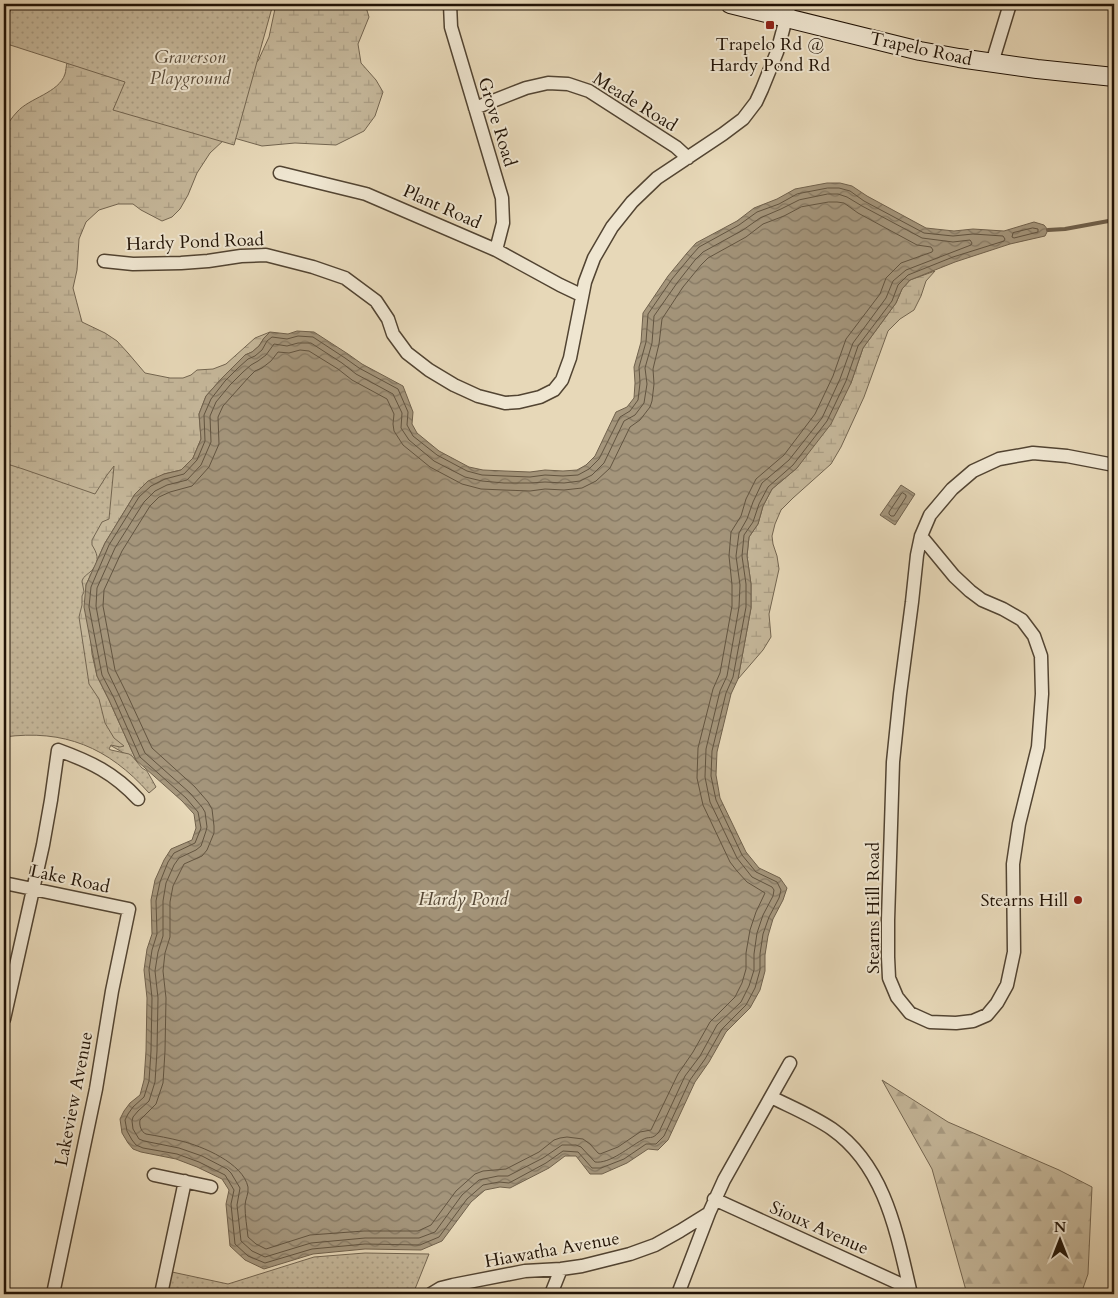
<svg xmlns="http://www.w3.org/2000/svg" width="1118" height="1298" font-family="Cardo,serif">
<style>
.forest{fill:url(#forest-firs);stroke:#736550}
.wetland{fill:url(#wetland-marsh);stroke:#736550}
.park{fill:url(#park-dots);stroke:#736550}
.water{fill:url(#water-waves);stroke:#70614c}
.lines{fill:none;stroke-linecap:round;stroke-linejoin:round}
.shore{stroke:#625440;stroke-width:1}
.stream{stroke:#70614c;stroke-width:4}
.street-casing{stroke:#524432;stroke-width:15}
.secondary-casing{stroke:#211306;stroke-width:20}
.street{stroke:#efe6d1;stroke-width:12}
.secondary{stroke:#efe6d1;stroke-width:18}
.poi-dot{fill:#8f2418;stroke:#efe6d1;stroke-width:2}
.labels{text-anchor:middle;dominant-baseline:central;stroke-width:4;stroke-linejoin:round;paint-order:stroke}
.poi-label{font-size:18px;fill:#211306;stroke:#efe6d1}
.street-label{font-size:18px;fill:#211306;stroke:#efe6d1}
.park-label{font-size:18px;font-style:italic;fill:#5a4c3a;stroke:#efe6d1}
.water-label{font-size:19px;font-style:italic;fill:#554735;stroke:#efe6d1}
</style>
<defs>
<pattern id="forest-firs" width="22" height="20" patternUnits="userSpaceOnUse" patternTransform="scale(1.25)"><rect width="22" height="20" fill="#c5b79a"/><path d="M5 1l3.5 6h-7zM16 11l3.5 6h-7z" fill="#a99c83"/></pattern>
<pattern id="wetland-marsh" width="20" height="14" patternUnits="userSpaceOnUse" patternTransform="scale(1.25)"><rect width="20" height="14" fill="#c5b79a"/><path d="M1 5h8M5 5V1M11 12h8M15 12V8" fill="none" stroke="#a99c83"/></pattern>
<pattern id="park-dots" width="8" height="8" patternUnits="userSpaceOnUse" patternTransform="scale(1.25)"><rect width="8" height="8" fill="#c5b79a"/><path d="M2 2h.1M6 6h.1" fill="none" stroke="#a99c83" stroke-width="1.8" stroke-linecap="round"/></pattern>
<pattern id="water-waves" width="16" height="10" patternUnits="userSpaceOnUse" patternTransform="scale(1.25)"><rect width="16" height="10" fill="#a4957b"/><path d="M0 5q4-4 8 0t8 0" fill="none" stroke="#857863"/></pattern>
</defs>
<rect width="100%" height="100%" fill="#e7d8b8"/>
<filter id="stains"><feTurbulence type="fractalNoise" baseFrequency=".004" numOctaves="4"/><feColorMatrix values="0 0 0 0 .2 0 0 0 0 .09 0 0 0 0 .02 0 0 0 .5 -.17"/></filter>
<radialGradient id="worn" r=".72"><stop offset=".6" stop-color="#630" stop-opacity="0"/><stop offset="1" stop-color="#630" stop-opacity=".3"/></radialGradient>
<path class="forest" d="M882,1080L948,1122L1059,1170L1092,1187L1088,1274L1081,1294H967L932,1169Z"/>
<path class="wetland" d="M276,4H365L369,17L358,44L361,63L376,80L383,92L375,116L364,131L336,145L295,143L262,146L234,138L225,139L210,153L197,173L188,195L180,209L172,217L162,221L141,210L133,204H118L99,210L86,222L79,239L77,270L73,288L82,322L105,333L117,341L128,353L145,373L170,378H183L191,375L197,370L213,369L226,364L255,338L270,332L264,338L259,346L252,352L245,355L222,378L206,396L199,414L201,439L193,458L181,470L164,474L135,494L105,543L86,585L92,654L97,676L109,700L136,760L94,736L4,662V131C7,125 12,117 17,112C29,98 59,93 65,74C66,71 66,66 67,63L242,75L258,61L269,37Z
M935,271L926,281L921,296L914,310L900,319L888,331L864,397L841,447L831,464L793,498L781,510L775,524L772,536L773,544L777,556L779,569L769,614L771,637L763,650L738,679L751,608V584L747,556L749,537L758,524L763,506L772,489L797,468L851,383L863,348L896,303L902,289L910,280Z"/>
<path class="park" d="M13,4H273L234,145L113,110L125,82L4,43V26Z
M4,463L23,469L95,494L107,475L114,466L109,519L102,522L92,540V545C97,553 100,560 93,569C89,574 84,575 82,581L84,592L82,596V605L79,617L88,677L89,684L99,699L105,723L114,738L124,746L120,747L111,745L109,749L111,750L129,754L132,756L142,768L147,771L156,787L149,793C108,747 64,729 4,737Z
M365,1253L429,1254L413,1294H168L172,1272L228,1284L314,1257Z"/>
<path class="water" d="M827,183H840L852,186L867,196L926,228L954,231L973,229L1004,231L1034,222L1044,225L1048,230L1045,236L1010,244L955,262L910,280L902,289L896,303L863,348L851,383L831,424L797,468L772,489L763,506L758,524L749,537L747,556L751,584V608L738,679L731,694L717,752L716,775L720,798L746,852L759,868L780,878L787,888L783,900L773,919L768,936L765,955V971L760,990L750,1008L726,1032L709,1062L695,1082L668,1140L658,1150L648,1149L627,1163L602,1174H590L576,1156H565L549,1168L510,1188L500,1187L485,1190L471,1202L442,1241L421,1250L365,1249L313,1254L264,1269L245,1260L230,1246L226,1204L229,1190L222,1179L197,1167L176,1159L141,1152L133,1149L128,1143L122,1133L120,1119L124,1111L130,1103L140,1095L144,1080L146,1051L147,998L144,970L147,949L152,934L151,900L155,880L164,860L171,849L192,840L196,828L194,814L182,801L136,760L109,700L97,676L84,607L86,585L105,543L135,494L148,481L164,474L181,470L193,458L201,439L199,414L206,396L222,378L245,355L252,352L259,346L264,338L270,332L288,334L297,331L314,332L348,354L362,364L403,386L413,412L412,424L417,433L439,451L469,467L483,470L505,471L530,472L545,470L563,471L577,470L586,465L595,456L616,412L627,407L634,398L635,383L634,367L641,342L643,313L668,276L687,253L696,243L737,221L754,208L777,199L795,189Z
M901,485L915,494L895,525L880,515Z"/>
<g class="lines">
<path class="shore" d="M828,188H839L850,191L864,201L924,233L953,236L973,234L1003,236L1005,239L1004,241L953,257L908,275L898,285L892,301L858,346L846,381L827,421L793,465L768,487L759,504L753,522L744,535L742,556L746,584V607L733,677L726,693L712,751L711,776L716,800L742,855L756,872L777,882L781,890L779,898L769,917L763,934L760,954V970L755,988L746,1005L722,1029L705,1059L690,1080L664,1136L656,1144H646L624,1159L601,1168H592L578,1152L563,1151L546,1163L509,1183L499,1182L483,1185L467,1199L439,1237L420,1245L365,1244L312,1249L265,1263L248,1256L235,1244L231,1204L234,1190L225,1175L199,1162L177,1154L143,1148L136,1145L132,1140L127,1131L125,1120L128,1114L133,1107L144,1097L149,1081L151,1051L152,998L149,970L152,950L157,934L156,901L160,882L168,862L174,853L195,843L201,828L198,812L186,798L140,757L114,698L102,675L89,607L91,587L109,545L139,497L151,486L165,479L184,474L197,460L205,441L204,415L211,399L225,381L238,368L248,359L255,356L262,350L267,341L272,337L287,339L298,336L313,337L345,358L359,368L398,389L408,412L407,425L413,436L437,455L467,471L482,475L505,476L530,477L545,475L563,476L578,475L589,469L599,459L620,417L630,411L638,400L640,383L639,367L646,342L648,314L672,279L691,256L699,247L739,225L757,212L779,204L797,194Z
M828,194H838L847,197L862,206L922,238L953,242L970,240L972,243L971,245L906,270L893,281L886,298L853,343L840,379L822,418L789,460L762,483L753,502L747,519L739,533L736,556L740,585L739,607L727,676L720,691L706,749L705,777L710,802L737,858L752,877L772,887L774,890L773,896L763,915L757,933L754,954V970L749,986L741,1002L717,1025L700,1056L685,1076L659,1132C651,1141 650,1135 642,1140C629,1147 610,1164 595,1162L581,1147L576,1145H562L543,1158L508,1176H498L479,1180L462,1195L435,1232L419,1238H365L311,1243L265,1257L252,1251L241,1241L237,1205L240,1188L231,1173L227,1169L202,1156L179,1148L144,1141L139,1139L133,1129L132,1121L133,1117L138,1111L149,1101L155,1082L157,1051L158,998L155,971L158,952L163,936V901L166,883L174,865L179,858L196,850L201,846L206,831L207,827L205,812L202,807L190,793L145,753L119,695L108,672L96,606L97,588L115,548L144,502L155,491L167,485L187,480L201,465L211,442L210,416L216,402L230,385L243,372L251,365L258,361L266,355L274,344L287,346L298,343H311L342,363L356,374L393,394L402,413L401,428L409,440L434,461L465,477L482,481L504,483H530L545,482L564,483L580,481L592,475L604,463L624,421L635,415L644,403L647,384L645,368L652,343L654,316L677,283L695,260L703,252L743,230L760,218L781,209L799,200Z
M829,202H837L844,203L858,213L917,245L931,247L933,250L932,252L901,263L886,278L880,294L846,339L833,376L815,414L784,455L756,479L746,499L741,516L731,532L729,556L732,585V606L720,673L713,689L698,748L697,778L703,805L730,862L737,871L747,882L765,893L756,912L750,930L746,953V969L742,983L735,997L710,1022L693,1052L678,1074L651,1130L640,1132L618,1147L600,1154L598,1153L590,1144L583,1139L567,1137L560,1138L554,1140L539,1152L506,1169L483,1171L475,1174L456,1191L431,1225L418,1231H364L310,1235L266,1249L256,1244L248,1237C247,1227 245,1216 245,1206C245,1199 249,1194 248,1187C243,1163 202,1146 181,1141C169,1138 158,1136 146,1134C141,1132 139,1125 140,1120L156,1104L163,1083L165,1051L166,998L163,971L165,953L170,937V902L173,886L184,864L202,856L207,850L214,833V826L212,809L208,802L195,787L152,748L126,692L115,670L103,606L104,590L122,551L150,506L159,497L170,492L192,486L209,467L219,444L218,417L223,406L248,378L255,371L262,368L271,361L278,352L289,353L300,350L309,351L338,369L352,380L387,399L394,414L393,424L394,431L403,445L430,467L462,484L481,489L504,490L530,491L545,489L564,490L582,488L596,481L610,468L630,427L640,420L650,407L652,401L654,384L653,369L659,344L662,319L683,287L701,265L708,258L746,237L763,224L784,216L801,207Z
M1033,228L1038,229V232L1014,238L1012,237L1013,233Z
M903,493L906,495V497L894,516H891L889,514V512L901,494Z"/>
<path class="stream" d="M1048,230L1065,229L1114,220"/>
<g class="street-casing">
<path id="street" d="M450,4L451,27L502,198L503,223L496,250
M992,63L1010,4
M475,108L526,88L548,83L568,84L589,91L676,147L688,158
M280,173L366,194L496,250L560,285L581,295
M104,261L133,264L181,263L208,261L241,256L266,255L313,267L345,278L376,301L388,319L393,334L407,353L429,370L454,385L478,396L505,403L519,402L540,397L554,390L562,380L570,358L585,282L594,258L612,227L632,202L657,178L723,134L743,119L756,102L762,89L777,52L790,4
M921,536L954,576L970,591L982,600L1003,609L1022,620L1034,636L1041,656L1042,694L1038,747L1019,824L1013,864L1014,952L1007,985L997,1003L987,1015L973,1021L956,1023L930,1022L910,1013L897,997L889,978L888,957V920L893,762L900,694L912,602L917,555L921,536L930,515L952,489L973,471L999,459L1033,453L1067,456L1114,465
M4,883L129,909L112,991L96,1089L53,1294
M4,1019L43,845L51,800L58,750C91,762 114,773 138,799
M771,1097C791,1107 813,1116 832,1129C886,1167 897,1235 911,1294
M154,1175L211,1187
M714,1199L909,1288
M161,1294L185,1181
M431,1294L441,1288L453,1285L525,1271L561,1269L582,1266L630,1254L655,1245L680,1231L709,1213
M551,1294L561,1269
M678,1294L709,1213L724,1180L790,1063"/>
</g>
<g class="secondary-casing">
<path id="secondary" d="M730,4L920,51L959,58L1037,69L1114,77"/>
</g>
<use href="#street" class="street"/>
<use href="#secondary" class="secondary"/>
</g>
<g class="poi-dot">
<rect x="765" y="20" width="10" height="10" rx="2.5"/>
<circle cx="1078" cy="900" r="5"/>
</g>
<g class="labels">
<g class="poi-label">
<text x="770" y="44">Trapelo Rd @<tspan x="770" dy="21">Hardy Pond Rd</tspan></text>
<text x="1068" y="900" text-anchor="end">Stearns Hill</text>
</g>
<g class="street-label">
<text transform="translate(921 49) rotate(12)">Trapelo Road</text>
<text transform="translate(635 102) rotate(32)">Meade Road</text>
<text transform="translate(497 122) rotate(73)">Grove Road</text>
<text transform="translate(442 207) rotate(24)">Plant Road</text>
<text transform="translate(195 242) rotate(-2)">Hardy Pond Road</text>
<text transform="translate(70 879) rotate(12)">Lake Road</text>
<text transform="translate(873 908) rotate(-90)">Stearns Hill Road</text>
<text transform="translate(74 1099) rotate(-79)">Lakeview Avenue</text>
<text transform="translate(819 1228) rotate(24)">Sioux Avenue</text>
<text transform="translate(552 1250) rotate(-10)">Hiawatha Avenue</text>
</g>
<g class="park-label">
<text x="190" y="57">Graverson<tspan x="190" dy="21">Playground</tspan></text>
</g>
<g class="water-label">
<text x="463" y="899">Hardy Pond</text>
</g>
</g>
<rect width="1118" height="1298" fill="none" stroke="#e7d8b8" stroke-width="20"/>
<rect x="5" y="5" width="1108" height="1288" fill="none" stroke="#211306" stroke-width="2.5"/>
<rect x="10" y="10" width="1098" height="1278" fill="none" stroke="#211306"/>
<g transform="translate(1060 1240)" stroke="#efe6d1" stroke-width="4" paint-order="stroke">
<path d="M0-4L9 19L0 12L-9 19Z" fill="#211306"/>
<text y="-8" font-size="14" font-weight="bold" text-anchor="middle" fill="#211306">N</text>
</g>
<rect width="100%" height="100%" filter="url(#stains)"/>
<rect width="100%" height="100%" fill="url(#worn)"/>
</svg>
